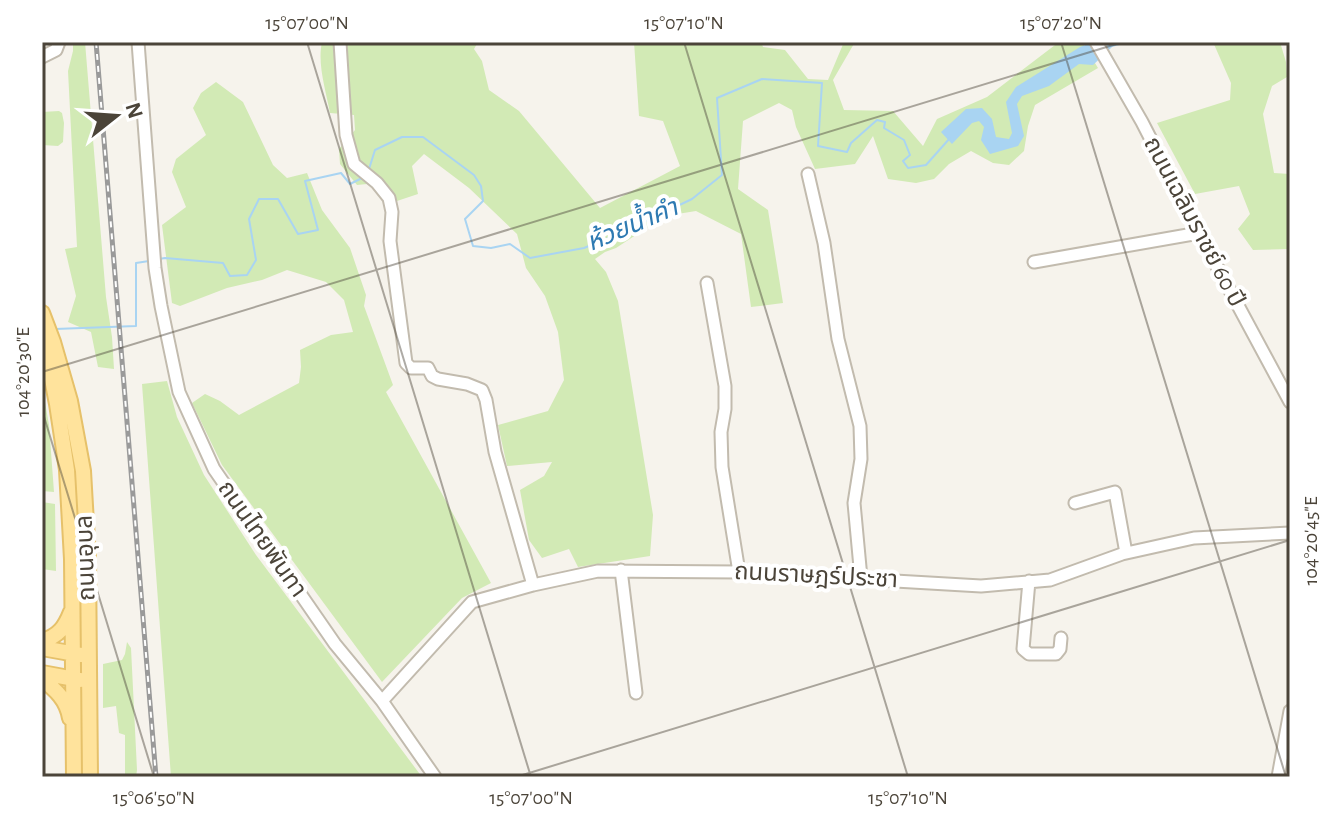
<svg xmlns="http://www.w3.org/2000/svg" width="1332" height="819" font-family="'Alegreya Sans','Noto Sans Thai',sans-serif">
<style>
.green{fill:#d2eab5}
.water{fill:#a9d4f2}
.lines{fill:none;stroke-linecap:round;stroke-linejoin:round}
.stream{stroke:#a9d4f2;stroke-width:2}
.minor-casing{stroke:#c2bbae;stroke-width:15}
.major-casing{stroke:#e6c16a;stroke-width:18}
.minor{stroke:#fff;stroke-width:11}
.major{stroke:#ffe39c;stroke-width:14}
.rail-casing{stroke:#9a9a9a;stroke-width:5}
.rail{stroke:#fff;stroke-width:2;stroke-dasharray:6;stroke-linecap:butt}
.ticks{fill:none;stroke:#4b4439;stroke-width:2;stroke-opacity:0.45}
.labels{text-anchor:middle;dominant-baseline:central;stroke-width:8;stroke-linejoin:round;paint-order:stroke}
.street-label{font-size:24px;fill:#4b4439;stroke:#fff}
.water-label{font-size:26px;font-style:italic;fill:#2e7ab2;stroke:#fff}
.neatline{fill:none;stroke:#4b4439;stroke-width:3}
.ticks-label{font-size:20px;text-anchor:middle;fill:#4b4439}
</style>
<rect width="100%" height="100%" fill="#f6f3ec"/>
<path class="green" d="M73,42H85L106,297L112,337L114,369L98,367L91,332L68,322L76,296L65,249L77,247L68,71L73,51Z
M322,42H478L474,49L482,61L489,90L519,111L600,208L680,166L663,121L639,116L634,42H706L707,44L761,42L763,47L785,50L808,79L828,80L844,42H855L833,80L844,110L893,111L923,146L937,119L987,97L1059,42H1082L1098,68L1035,105L1028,126L1024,151L1009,165L993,163L971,151L949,164L934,179L916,183L888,179L873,136L855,164L815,169L796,127L792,110L779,103L743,121L738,189L768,210L783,303L751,307L741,234L696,211L665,216L616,248L605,252L595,259L606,272L618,301L653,515L650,556L578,567L569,549L542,558L529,540L520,490L544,476L552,462L507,466L498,425L548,411L564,380L558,332L545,296L526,268L517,234L469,188L424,154L412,166L418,194L397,201L367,184L357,185L340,164L339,149L355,130L354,115L330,113C326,91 317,64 322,42Z
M1213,42H1280L1286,62L1287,77L1272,86L1263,114L1274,173L1290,174V249L1253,250L1238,229L1250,214L1239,186L1195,194L1157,123L1230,100L1231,83Z
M216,82L243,102L273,165L287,178L307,173L322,210L350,248L366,295L364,306L393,385L386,392L491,583L462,598L382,682L222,465L192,403L205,394L220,401L239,415L299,383L301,367L300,350L331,335L353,332L344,300L326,282L287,270L262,280L227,288L180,306L172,303L162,225L186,207L172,172L176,159L206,135L193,108L201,93Z
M59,111L62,113L64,123L63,142L58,146L42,145V112Z
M167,381L177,417L204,475L256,555L422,777H171L142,384Z
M42,385L49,425L54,492L42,491Z
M42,502L55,504L56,571L42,569Z
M127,642L131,648L137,770L136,777H125V735L119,733L116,706L103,708V664L122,660L125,654Z"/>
<path class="water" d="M1093,42H1130L1112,47L1093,65L1079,64L1049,86L1022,96L1017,104L1024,136L1018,146L990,154L981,140L984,127L979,121L972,123L952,144L941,132L966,109L982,108L992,119L996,137L1009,139L1012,133L1006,102L1016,87L1080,47Z"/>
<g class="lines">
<path class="stream" d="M369,169L375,150L402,137H423L474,175L481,186L483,201L465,219L473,246L491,248L510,244L530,258L584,248L621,233L692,199L722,175L717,98L762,79L822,83L818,146L847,152L851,143L877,120L885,122L884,128L904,140L910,155L903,161L908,168L926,165L950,138
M159,259L165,258L223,263L230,276L247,275L256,260L249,219L259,199H278L298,234L318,230L305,181L341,173L350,184L364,177
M55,329L136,326V263L149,261"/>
<g class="minor-casing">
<path id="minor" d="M138,42L155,268L161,306L179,392L214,469L335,644L382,701L435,777
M340,42L346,135L354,164L377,183L389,198L392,212L390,241L406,363L411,368H428L432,376L438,379L467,384L482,390L486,400L495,452L533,585
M1096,42L1142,122L1199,233L1290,402
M42,57L56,50L59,42
M808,174L824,243L838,339L860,426L861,459L854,503L861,578
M1034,262L1199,233
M707,283L725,386V409L721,432L722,467L739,572
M1075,503L1115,492L1126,553
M621,570L636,693
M1029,581L1023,649L1029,654H1056L1060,649L1061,638
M382,701L472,602L533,585L598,571L739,572L981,586L1050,580L1122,554L1194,538L1290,533
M1278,777L1290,711"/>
</g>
<g class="major-casing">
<path id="major" d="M42,313L53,342L70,401L83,471L88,558L90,777
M43,334L57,404L67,470L72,559L74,777
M42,641C59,636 65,627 71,612
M42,648L81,655
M42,673L80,680
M42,679C56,690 67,700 70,718"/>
</g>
<use href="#minor" class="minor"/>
<use href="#major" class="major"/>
<g class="rail-casing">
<path id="rail" d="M96,42L156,777"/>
</g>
<use href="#rail" class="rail"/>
</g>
<path class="ticks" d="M307,42L531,777M684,42L908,777M1061,42L1286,777M42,372L1123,42M42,410L154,777M516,777L1290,540"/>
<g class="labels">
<g class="street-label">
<text transform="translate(1194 222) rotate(62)">ถนนเฉลิมราชย์ 60 ปี</text>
<text transform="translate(262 539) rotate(55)">ถนนไทยพันทา</text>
<text transform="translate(86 558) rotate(-92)">ถนนอุบล</text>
<text transform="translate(816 576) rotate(3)">ถนนราษฎร์ประชา</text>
</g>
<g class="water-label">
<text transform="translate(632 225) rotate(-23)">ห้วยน้ำคำ</text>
</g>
</g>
<rect width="1332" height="819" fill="none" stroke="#ffffff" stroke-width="88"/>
<g transform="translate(116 116) rotate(73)" stroke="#ffffff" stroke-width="6" paint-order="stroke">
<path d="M0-6L14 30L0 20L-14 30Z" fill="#4b4439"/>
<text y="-12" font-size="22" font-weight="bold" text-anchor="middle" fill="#4b4439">N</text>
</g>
<rect x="44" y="44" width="1244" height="731" class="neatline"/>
<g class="ticks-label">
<text x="307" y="29">15°07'00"N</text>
<text x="684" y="29">15°07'10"N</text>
<text x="1061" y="29">15°07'20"N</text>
<text transform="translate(22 372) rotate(-90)" y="7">104°20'30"E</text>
<text transform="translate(1310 541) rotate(-90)" y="7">104°20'45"E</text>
<text x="154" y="804">15°06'50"N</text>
<text x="531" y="804">15°07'00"N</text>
<text x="908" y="804">15°07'10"N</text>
</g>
</svg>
